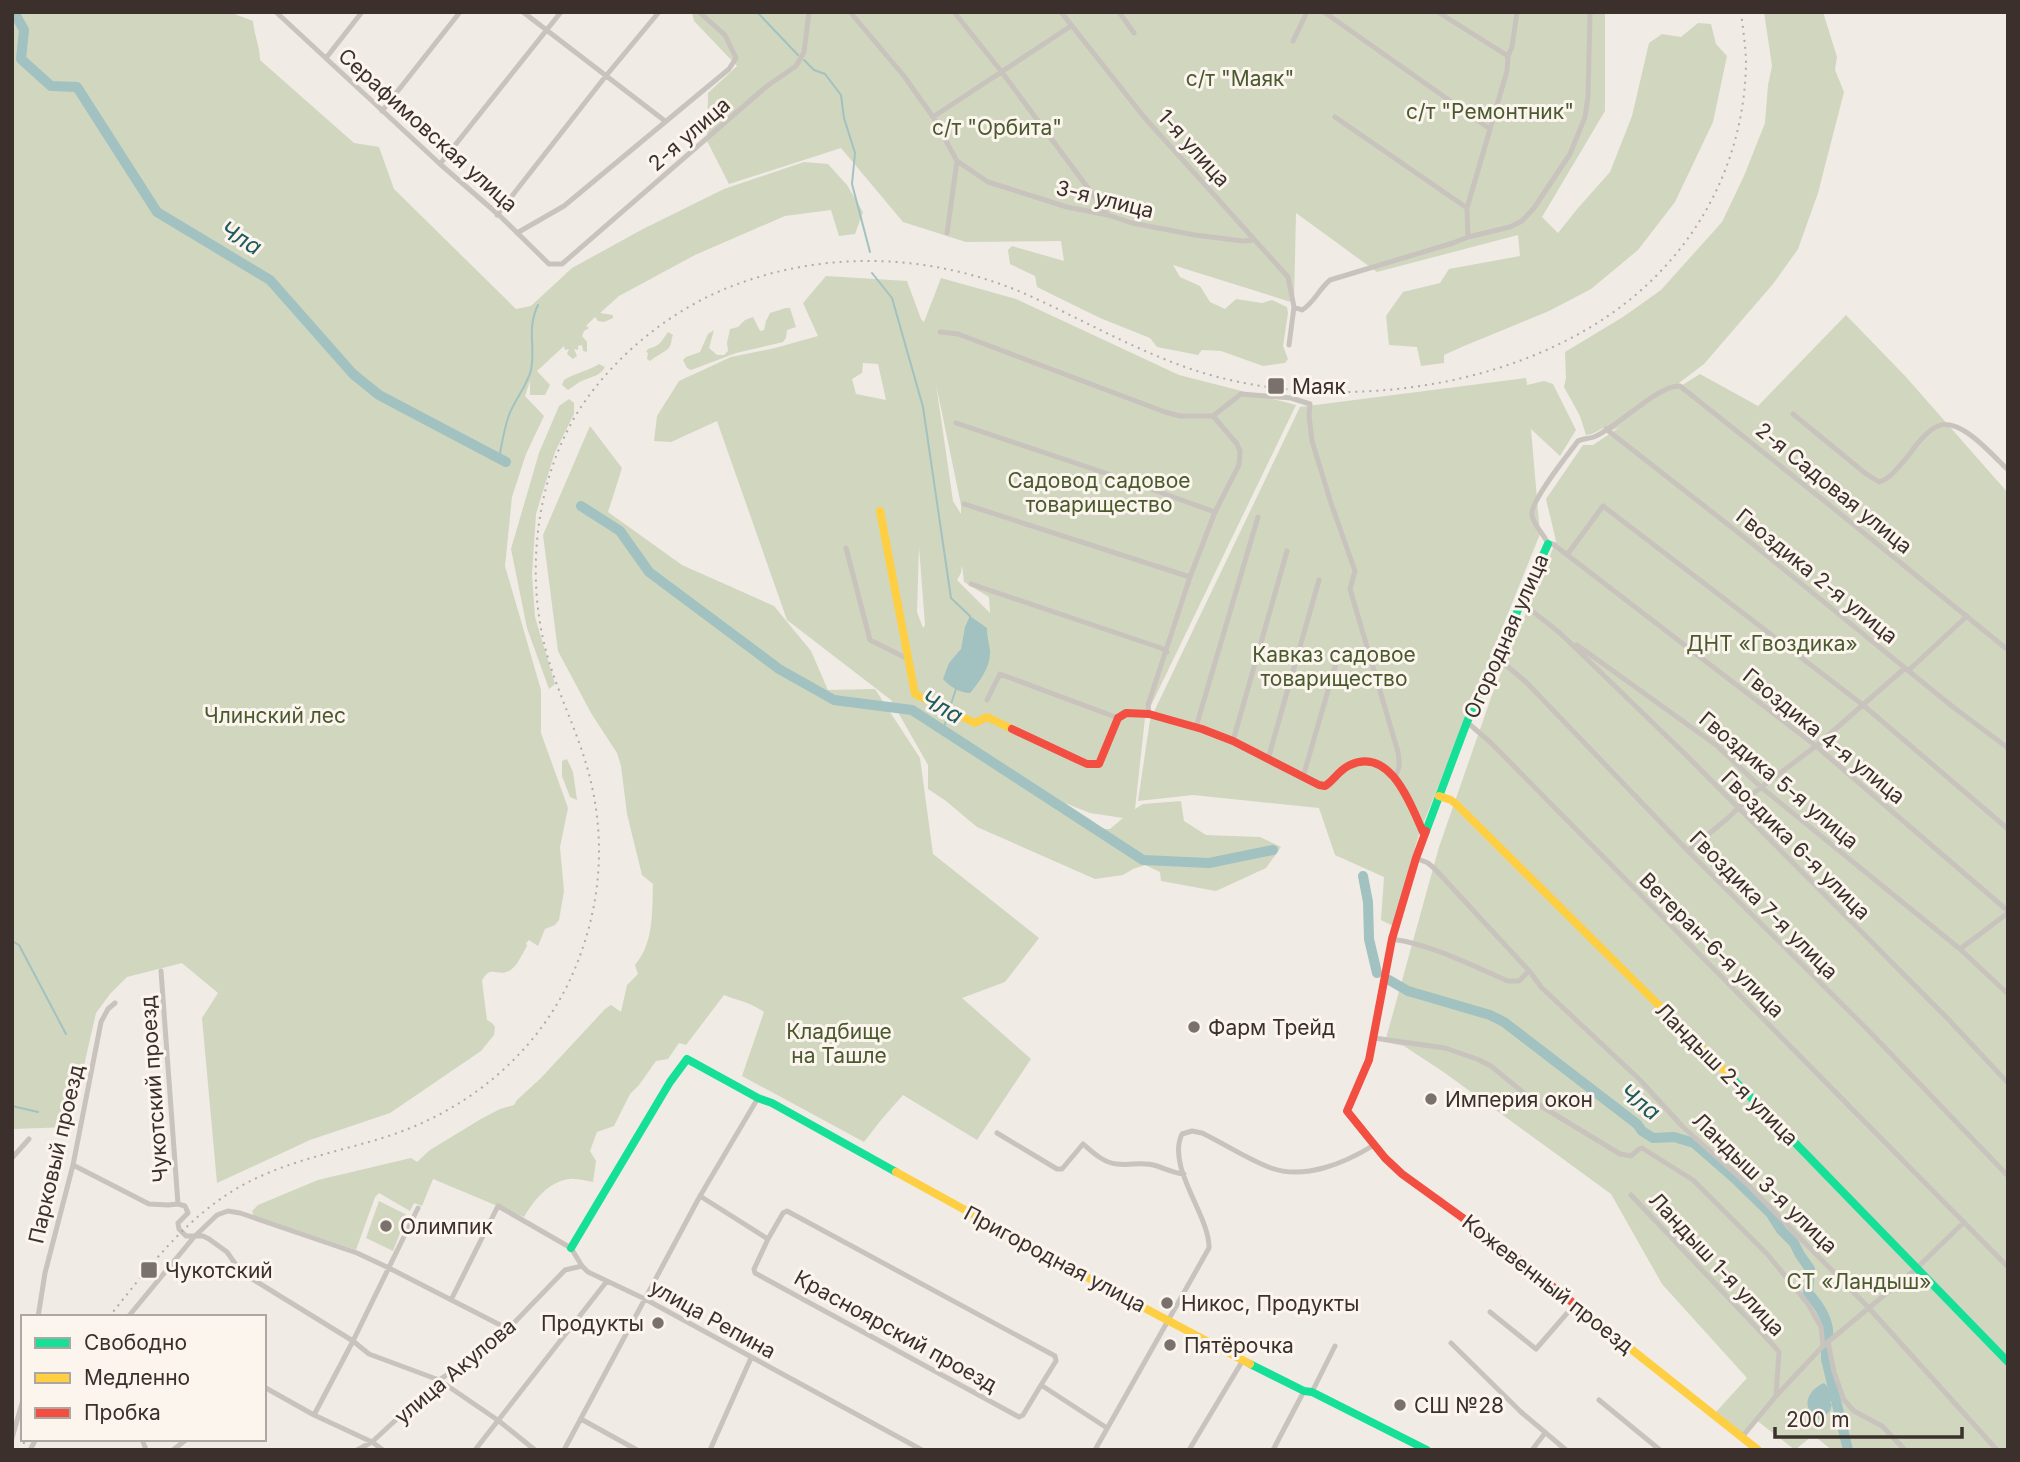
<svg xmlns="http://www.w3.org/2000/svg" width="2020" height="1462" font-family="Inter,sans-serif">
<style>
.green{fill:#d1d6bf;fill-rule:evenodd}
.water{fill:#a1c2c1}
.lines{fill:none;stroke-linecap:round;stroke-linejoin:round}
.stream{stroke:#a1c2c1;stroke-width:2}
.river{stroke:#a1c2c1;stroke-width:10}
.street{stroke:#c9c3be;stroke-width:5}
.fast{stroke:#16e098;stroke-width:8}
.slow{stroke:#ffcf43;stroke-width:8}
.jam{stroke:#f24e42;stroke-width:8}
.rail{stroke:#b1aca8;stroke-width:2;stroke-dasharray:2 5;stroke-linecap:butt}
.poi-dot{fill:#7a716c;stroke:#fbf5ee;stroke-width:2.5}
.labels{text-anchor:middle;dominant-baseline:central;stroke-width:6;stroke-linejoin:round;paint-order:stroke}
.park-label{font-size:21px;fill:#4a5a2e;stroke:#fbf5ee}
.street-label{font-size:21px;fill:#3b302b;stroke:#fbf5ee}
.poi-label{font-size:21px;fill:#3b302b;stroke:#fbf5ee;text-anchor:start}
.water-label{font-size:23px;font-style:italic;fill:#1f5a5e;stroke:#fbf5ee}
</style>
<rect width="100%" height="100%" fill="#f0ebe5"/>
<path class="green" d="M12,12H229L253,21C254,35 260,46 260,60L354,143L379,147L394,189L516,309L531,306L572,268L643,229L724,189L804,162L828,164L847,185L863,212L855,234L839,236L831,210L785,216L695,255L619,296L600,313L613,315V318L604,322L598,321L595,317L586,326L589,328L584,331L582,336L587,342V352L583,351L582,345L578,346V350L574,349L577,356L573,359L567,354L569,349L565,350L564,346L537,371L550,385L545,395H530V381L525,396L544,416L526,454L512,497L505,566L541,690V733L568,808L560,847L564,891L559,920L555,925L545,929L538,946L529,940L526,943L527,946C522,954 517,967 509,971C497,977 490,964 482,981L487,1020L492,1023L495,1027L494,1035L481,1051L390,1113L310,1140L217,1183L202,1018L218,993L182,963L127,977L110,994L96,1013L70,1127L12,1129Z
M692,12H1605V111L1542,217L1558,233L1578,208L1610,172L1632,116L1649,43L1662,34L1681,37L1698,23L1711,24L1716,44L1727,56L1713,122L1675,202L1638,250L1591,289L1549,311L1464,346L1444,355V363L1421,366L1417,347L1389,345L1386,316L1403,292L1440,283L1449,269L1520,256L1518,235L1377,272L1296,213L1294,303L1173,265L1180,277L1200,286L1210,302L1225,309L1236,299L1262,303L1272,300L1287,307L1288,313L1283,346L1288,359L1285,363L1263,366L1221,351L1202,350L1198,355L1157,347L1150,338L1100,318L1037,287L1035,276L1010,264L1008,250L1012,246L1064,261L1061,241L966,242L903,222L841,148L729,184L707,141L708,93L737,66L694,21Z
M1764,12H1823L1837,57L1835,70L1844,92L1818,193L1798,249L1773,284L1704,364L1679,383V387L1700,374L1758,406L1846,315L1906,377L2008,493V1450H1832L1813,1435L1795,1450L1755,1419L1743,1434L1716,1412L1747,1378L1662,1284L1611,1194L1445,1073L1404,1046L1385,1042L1439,847L1492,695L1556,541L1546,499L1583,445H1593L1620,427L1611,431L1605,427L1592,434L1586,435L1580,416L1564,387L1566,378L1565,352L1623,317L1661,290L1722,222L1744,176L1765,123L1768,85L1772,66Z
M826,276L907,281L921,319L924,322L941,278L1016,299L1179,375L1296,405L1145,718L1135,809L1143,804L1181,801L1184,821L1206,835L1260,837L1281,847L1266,868L1216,891L1161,881L1160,872L1145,865L1133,869L1123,875L1095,879L977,827L946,801L928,789V765L891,700L787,620L717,421L671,442L654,441L657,416L679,381L731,357L775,348L818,336L803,303ZM863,363L878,364L886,400L856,394L852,379L862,373ZM936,384L961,505V514L953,501ZM919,547L925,625L923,628L917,612ZM962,565L964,582L989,597L990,613L957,580L961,573ZM1065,803L1090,813L1123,818L1110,829H1098L1094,822Z
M786,308H790L796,327L787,330L786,338L783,342L736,353L691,370L687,368L683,360L686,357L700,352L708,334L714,330L709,348L717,355H724L728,351L727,343L730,329L738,327L745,320L753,317L760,331L764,330L766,321L770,313Z
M668,332L673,335C671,339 672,342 670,346C668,351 655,356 650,361L647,359L648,353L646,352L648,349C661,345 660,343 668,332Z
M599,364L605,367C600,376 593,376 584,380C578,382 573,387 568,390L562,385L564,380C575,373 588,371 599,364Z
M1526,378L1527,385L1544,381L1553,384L1576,430L1560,456L1531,429L1540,534L1419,834L1393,926L1381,920L1384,877L1335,855L1319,808L1193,795L1138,801L1150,720L1300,407Z
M569,399L574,403V414L555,452L536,514L532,575L535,617L555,684L549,689L527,628L511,549L539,453L559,406Z
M590,426L622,468L608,512L682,565L774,606L811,651L828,690L875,689L920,758L933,854L1039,938L1005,982L962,998L1031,1059L977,1140L903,1095L881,1120L864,1142L742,1076L764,1012C748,1001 741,1002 724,995L686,1045L679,1043L668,1059L656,1061L639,1085L630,1094L614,1126L597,1132L590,1151L596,1161L593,1182C586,1181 577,1178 570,1179C549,1181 534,1200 524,1217L433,1179L422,1206L414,1203L410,1211L379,1193L375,1197L356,1250L254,1216L252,1211L258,1205L318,1180L411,1158L417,1162L430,1150L481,1119L500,1109L514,1105L517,1100L541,1078L605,1009L611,1005L621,1012L627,985L638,974L635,965C654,943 652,912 653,884L642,875L627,814L621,766L617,753L591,713L558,651L543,535Z
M567,759L573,772L577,800L570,797L562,776V761Z
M379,1201L407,1215L393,1251L366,1238Z"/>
<path class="water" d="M970,616L987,628C987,637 989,643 990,651C991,667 979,682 970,693C960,693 949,686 943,679L949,663L961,649L965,627Z
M1824,1383C1829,1387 1830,1393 1832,1398L1830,1403L1832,1404L1830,1411L1820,1420C1800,1409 1806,1391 1824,1383Z"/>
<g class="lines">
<path class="stream" d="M757,12L798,55
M804,60L814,70L825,74L841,95L844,118L855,153L852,184L870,252
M872,273L892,298L923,407L951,598L970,616V618
M499,458C502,444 504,428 509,415C515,399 527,386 531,370C536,346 526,330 538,305
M950,707L956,689
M943,730L948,715
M12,941L19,945L66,1034
M12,1106L38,1112"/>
<path class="river" d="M14,12L24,30L21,59L51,86L77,87L157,212L270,280L353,374L379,395L506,462
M581,506L620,531L649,572L779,669L834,700L912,710L1143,860L1209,863L1273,850
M1363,876L1368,902L1369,939L1377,973
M1389,980L1408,991L1490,1015L1504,1022L1637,1124L1642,1131L1653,1138L1674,1137L1694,1143L1733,1177L1771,1214L1781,1230L1794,1243L1800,1255L1810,1269L1808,1293C1819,1305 1830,1322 1828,1338
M1826,1349V1359L1848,1450"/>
<path class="street" d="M276,12L440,164L500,216L549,264H562L767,86L796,66L804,52L809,12
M523,12L665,121
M850,12L904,76L933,117L957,161L947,233
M954,12L1001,71L1108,215
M1061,12L1144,117L1288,277L1294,307L1289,345
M1119,12L1134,33
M1324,12L1490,129
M1438,12L1508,56
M1293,41L1307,12
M326,58L362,12
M382,111L460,12
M933,117L1071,26
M1335,117L1467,208
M957,161L988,182L1067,207L1108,215L1132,223L1195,235L1243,241L1253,240
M440,164L561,12
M497,215L605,77L659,12
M517,233L564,206L729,69L736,58L725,35L699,12
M1468,237L1467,208L1507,71L1508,56L1512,47L1517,12
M1294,307L1302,310C1314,303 1319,289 1330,280L1453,243L1468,237L1510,227L1522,221L1534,208L1570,154L1585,117L1588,97L1590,12
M940,332L958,334L1165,412L1180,416H1213L1237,444L1240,451L1239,465L1215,512L1190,577L1148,705L1149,714
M1793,414L1865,473L1879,482C1890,479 1896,469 1904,461C1913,450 1924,432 1938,426C1960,416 1993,456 2008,470
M1213,416L1241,394L1291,398L1310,404L1309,416L1312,441L1331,503L1355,571L1350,589L1398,752C1399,761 1401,768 1395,776
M956,423L1123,479L1215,512
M1606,429L1749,541L1953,707L2008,748
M964,504L1190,577
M846,548L870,640L908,659
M1567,555L1603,506L1863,705L2008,829
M971,584L1161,648L1167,652
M1522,603L1560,633
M1559,632L1686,755L1948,1019L2008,1083
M1577,645L1716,745L1762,788L1960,949L2008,994
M2008,650L1827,503L1680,386C1657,385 1617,428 1594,437C1588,439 1583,438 1578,441C1569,453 1529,503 1532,515C1533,525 1544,534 1548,544H1553L1816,746L2008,911
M1494,664L1506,665L1526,682L1688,851L1868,1030L2008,1176
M1909,670L1967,616
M987,700L1000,674L1118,718
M1467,722L1491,743L2008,1267
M1196,727L1258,517
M1233,741L1287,551
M1268,759L1319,580
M1303,777L1336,663
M1688,851L1728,818L1755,792L1816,746L1905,668
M1416,858L1428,863L1435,869L1531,973L1541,987L1639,1079L1683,1127L1748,1185L1868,1307L1997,1450
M1392,939C1433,945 1471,965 1508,981H1519L1529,971
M1960,949L2008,913
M1374,1038L1445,1048L1477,1059L1491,1066L1536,1103L1620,1154L1631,1156L1639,1149L1642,1148L1693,1180L1768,1255L1808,1304L1821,1327L1823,1346
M997,1133L1057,1169H1062L1083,1144C1092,1152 1104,1163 1117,1164C1131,1166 1141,1161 1157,1166C1166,1169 1174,1173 1184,1174
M12,1158L29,1139
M73,1165L149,1204L168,1205L178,1204L161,971
M1631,1195L1775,1347L1779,1352L1776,1396
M700,1196L768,1239L754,1269L755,1273L1019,1417L1023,1415L1041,1385L1107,1428
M178,1204L185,1206L188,1213L178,1223L179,1229L186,1236H203L209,1239L227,1252L241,1272L353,1341L369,1354L439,1380L499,1421L535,1450
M768,1239L783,1213L787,1211L1055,1356L1056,1361L1041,1385
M451,1300L498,1206L571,1248L582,1266L588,1272L645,1299L922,1450
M1490,1312L1536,1349L1575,1304
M38,1317L45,1273L73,1165L101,1022L108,1009L115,1003
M128,1317L194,1237L217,1215L228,1211L240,1213L357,1253L389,1268L508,1329
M1828,1342L1834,1372L1844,1400L1854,1411L1882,1426L1905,1450
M1451,1343L1521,1412L1566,1450
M264,1387L314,1415L372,1442L383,1450
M1312,1392L1335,1346
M1599,1400L1660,1450
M314,1415L353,1341L418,1208
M581,1419L637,1450
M1742,1437L1776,1396L1823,1346L1917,1268L1964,1222
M12,1438L23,1400
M142,1439L146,1450
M30,1450L36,1439
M173,1450L187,1439
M357,1450L372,1442L439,1380L482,1352L508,1329L565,1270L582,1266
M475,1450L607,1281
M564,1450L700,1196L758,1098
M710,1450L751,1358
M1095,1450L1209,1248C1210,1216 1166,1167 1182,1134L1192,1131L1202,1133C1225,1144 1247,1159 1271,1168C1305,1180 1345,1163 1374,1145
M1189,1450L1243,1360
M1273,1450L1304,1391
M1532,1450L1545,1433"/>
<path class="fast" d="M1426,831L1467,722L1548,544
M1732,1078L2008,1362
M571,1248L670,1082L687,1059L758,1098L772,1103L896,1172
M1250,1364L1304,1391L1312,1392L1427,1450"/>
<path class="slow" d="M880,511L915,694L975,723L987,717L1012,729
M1439,796L1451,800L1456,804L1732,1078
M896,1172L1103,1286L1250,1364
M1587,1314L1758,1450"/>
<path class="jam" d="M1012,729L1087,764H1099L1118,718L1126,713L1149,714L1202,729L1233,741L1319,785L1325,786C1334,780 1340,769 1350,765C1391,746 1411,806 1424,834
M1426,831L1416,858L1392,939L1369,1060L1347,1111L1385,1158L1402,1174L1503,1247L1587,1314"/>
<path class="rail" d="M109,1317C148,1268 186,1217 241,1186C284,1162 332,1153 379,1139C474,1111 552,1042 583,947C605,882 604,815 582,751C571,718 555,685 546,651C525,572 536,476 581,407C617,353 675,307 735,285C828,250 930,254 1021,292C1078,317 1132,349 1191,369C1336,418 1542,389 1653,279C1711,222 1744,147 1746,65C1746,48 1743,30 1741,12
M20,1450L26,1439"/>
</g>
<g class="poi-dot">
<rect x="1267" y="377" width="18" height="18" rx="3.5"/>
<circle cx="1194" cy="1027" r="7"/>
<circle cx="1431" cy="1099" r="7"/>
<circle cx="386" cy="1226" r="7"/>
<rect x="140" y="1261" width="18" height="18" rx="3.5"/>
<circle cx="1167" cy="1303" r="7"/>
<circle cx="658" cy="1323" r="7"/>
<circle cx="1170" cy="1345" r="7"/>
<circle cx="1400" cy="1405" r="7"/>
</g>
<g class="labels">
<g class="park-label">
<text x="1240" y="78">с/т "Маяк"</text>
<text x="1490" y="111">с/т "Ремонтник"</text>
<text x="997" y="127">с/т "Орбита"</text>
<text x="1099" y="480">Садовод садовое<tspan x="1099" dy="24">товарищество</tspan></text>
<text x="1772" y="643">ДНТ «Гвоздика»</text>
<text x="1334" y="654">Кавказ садовое<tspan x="1334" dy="24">товарищество</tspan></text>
<text x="275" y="715">Члинский лес</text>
<text x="839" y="1031">Кладбище<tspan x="839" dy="24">на Ташле</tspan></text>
<text x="1859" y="1281">СТ «Ландыш»</text>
</g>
<g class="street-label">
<text transform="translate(428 130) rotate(42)">Серафимовская улица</text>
<text transform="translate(689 134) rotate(-41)">2-я улица</text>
<text transform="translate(1194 148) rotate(48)">1-я улица</text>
<text transform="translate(1105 199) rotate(14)">3-я улица</text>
<text transform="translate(1834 488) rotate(39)">2-я Садовая улица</text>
<text transform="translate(1817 576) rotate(39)">Гвоздика 2-я улица</text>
<text transform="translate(1506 636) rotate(-66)">Огородная улица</text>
<text transform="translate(1824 736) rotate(39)">Гвоздика 4-я улица</text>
<text transform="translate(1779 780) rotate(40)">Гвоздика 5-я улица</text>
<text transform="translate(1796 845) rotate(45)">Гвоздика 6-я улица</text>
<text transform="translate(1764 905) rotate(45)">Гвоздика 7-я улица</text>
<text transform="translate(1712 945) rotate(45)">Ветеран-6-я улица</text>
<text transform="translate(1727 1074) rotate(45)">Ландыш 2-я улица</text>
<text transform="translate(154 1089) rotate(-94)">Чукотский проезд</text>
<text transform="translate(56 1154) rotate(-77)">Парковый проезд</text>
<text transform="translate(1765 1183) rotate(44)">Ландыш 3-я улица</text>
<text transform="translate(1055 1259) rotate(28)">Пригородная улица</text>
<text transform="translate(1717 1264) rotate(47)">Ландыш 1-я улица</text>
<text transform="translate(1548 1284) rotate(38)">Кожевенный проезд</text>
<text transform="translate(713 1319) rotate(29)">улица Репина</text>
<text transform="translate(896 1331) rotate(29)">Красноярский проезд</text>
<text transform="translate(455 1371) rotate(-40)">улица Акулова</text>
</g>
<g class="poi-label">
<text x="1292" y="386">Маяк</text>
<text x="1208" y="1027">Фарм Трейд</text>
<text x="1445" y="1099">Империя окон</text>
<text x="400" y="1226">Олимпик</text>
<text x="165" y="1270">Чукотский</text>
<text x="1181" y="1303">Никос, Продукты</text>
<text x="644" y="1323" text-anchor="end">Продукты</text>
<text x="1184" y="1345">Пятёрочка</text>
<text x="1414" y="1405">СШ №28</text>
</g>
<g class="water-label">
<text transform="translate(241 238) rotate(31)">Чла</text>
<text transform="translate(942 707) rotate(29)">Чла</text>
<text transform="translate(1640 1102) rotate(37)">Чла</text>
</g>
</g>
<rect width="2020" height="1462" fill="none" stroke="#3b302b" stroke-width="28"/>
<rect x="21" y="1315" width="245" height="126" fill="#fbf5ee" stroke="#aea6a0" stroke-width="2"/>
<rect x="35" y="1338" width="35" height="10" fill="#16e098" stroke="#aea6a0" stroke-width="2"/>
<text x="84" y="1350" font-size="21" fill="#3b302b">Свободно</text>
<rect x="35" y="1373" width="35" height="10" fill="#ffcf43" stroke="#aea6a0" stroke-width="2"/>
<text x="84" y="1385" font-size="21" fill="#3b302b">Медленно</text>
<rect x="35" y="1408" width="35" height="10" fill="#f24e42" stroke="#aea6a0" stroke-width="2"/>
<text x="84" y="1420" font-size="21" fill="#3b302b">Пробка</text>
<path d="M1775 1427v10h187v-10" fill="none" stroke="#3b302b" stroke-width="3.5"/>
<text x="1786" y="1427" font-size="21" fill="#3b302b" stroke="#fbf5ee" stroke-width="5" paint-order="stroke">200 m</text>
</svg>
